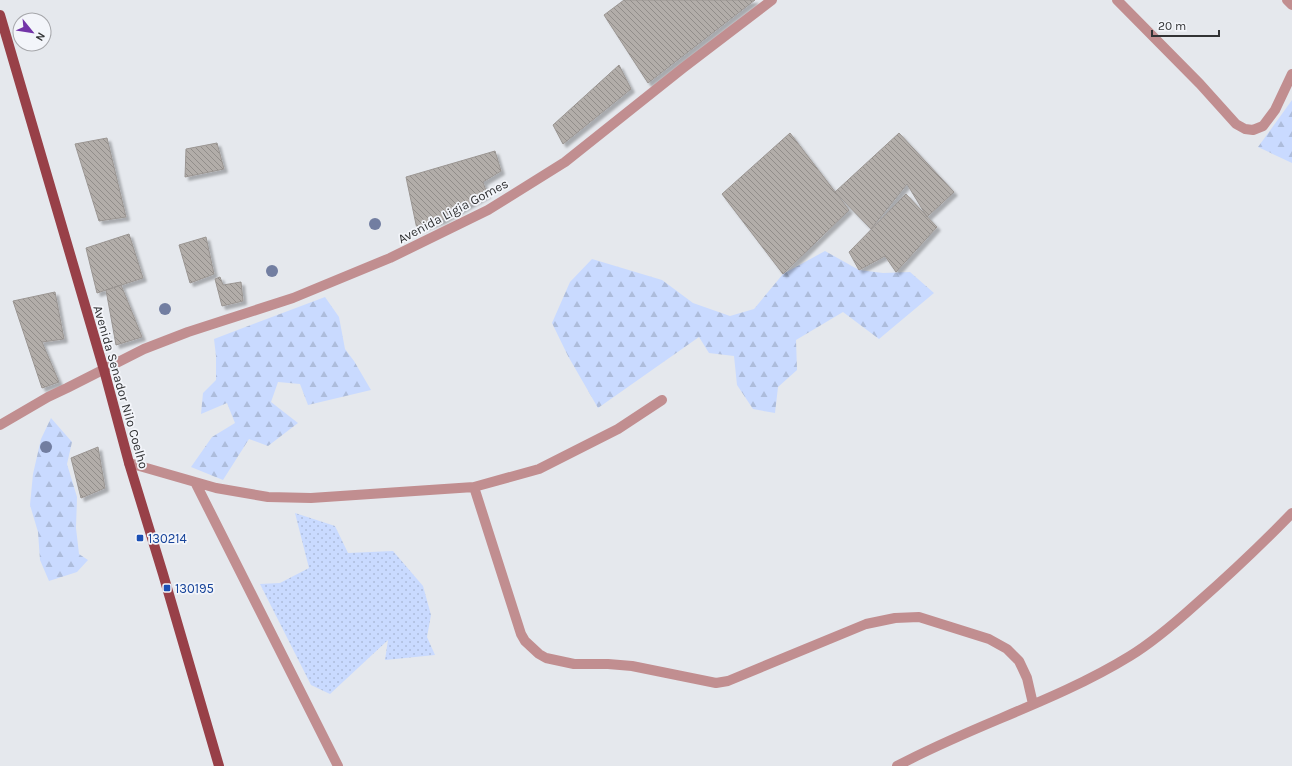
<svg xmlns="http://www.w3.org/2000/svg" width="1292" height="766" font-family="Karla,sans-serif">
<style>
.grass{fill:url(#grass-dots)}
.forest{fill:url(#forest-firs)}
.building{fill:url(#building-back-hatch);stroke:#9a9592;filter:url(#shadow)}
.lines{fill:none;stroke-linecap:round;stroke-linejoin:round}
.minor{stroke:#c18e90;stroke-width:10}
.tertiary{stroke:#c18e90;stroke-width:10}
.primary{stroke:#984048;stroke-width:10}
.tree{fill:#727ea1}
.transit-dot{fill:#1a4fb4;stroke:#f3f5fa;stroke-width:1.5}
.labels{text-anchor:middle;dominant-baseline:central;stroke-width:3.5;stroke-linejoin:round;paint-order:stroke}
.street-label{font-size:13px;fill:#323335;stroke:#f3f5fa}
.transit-label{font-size:13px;fill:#164399;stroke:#f3f5fa;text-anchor:start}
</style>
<defs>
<pattern id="grass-dots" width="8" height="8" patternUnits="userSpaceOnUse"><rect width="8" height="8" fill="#c9daff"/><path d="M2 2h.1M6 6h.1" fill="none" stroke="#adbcdb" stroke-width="1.8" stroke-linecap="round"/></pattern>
<pattern id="forest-firs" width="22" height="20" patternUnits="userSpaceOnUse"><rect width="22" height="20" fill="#c9daff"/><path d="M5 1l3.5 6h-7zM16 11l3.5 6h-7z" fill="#adbcdb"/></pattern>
<pattern id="building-back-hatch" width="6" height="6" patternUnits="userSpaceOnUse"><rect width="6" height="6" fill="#b2ada9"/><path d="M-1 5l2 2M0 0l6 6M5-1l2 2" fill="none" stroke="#918d8a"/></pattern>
<filter id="shadow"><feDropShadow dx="3.5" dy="3.5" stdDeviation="1" flood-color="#0004"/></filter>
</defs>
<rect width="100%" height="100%" fill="#e5e8ed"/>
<path class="grass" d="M295,513L335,526L348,553L393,551L423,586L431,615L427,637L435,655L385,660L388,640L330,694L311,685L260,584L280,583L309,568Z"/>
<path class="forest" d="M1292,100V163L1258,147Z
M825,251L859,270L883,273L910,272L934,293L879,339L843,312L796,340L797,370L778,387L775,413L753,409L737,385L734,356L709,353L699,337L598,408L568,356L552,323L570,282L592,259L662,280L693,303L730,316L754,309L783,274Z
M325,297L339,317L345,349L354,361L371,390L308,405L300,384L278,382L271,402L298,423L268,446L249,439L223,480L191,467L212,437L235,423L227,403L201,414L203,393L216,380V356L214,339Z
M51,418L72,442L67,464L77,497L76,528L79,554L88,560L77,572L49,581L40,560L38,532L30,505L33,474L41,439Z"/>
<path class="building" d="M624,0H755L648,83L604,15Z
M619,65L631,89L563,144L553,125Z
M790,133L849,210L783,274L722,194Z
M899,133L954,192L927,217L907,184L871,229L835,192Z
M107,138L126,217L99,221L75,144Z
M217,143L224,169L185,177L186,149Z
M495,151L501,171L483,182L487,194L442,220L417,229L406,177Z
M906,194L937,227L896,272L885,256L859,270L849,252Z
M129,234L143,278L97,293L86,248Z
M206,237L214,274L190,283L179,245Z
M220,277L223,285L241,282L243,301L222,306L215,279Z
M121,285L142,337L116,345L106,290Z
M55,292L64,339L42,342L59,382L42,388L13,301Z
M98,447L105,488L81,498L71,458Z"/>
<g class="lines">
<path class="minor" d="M1117,0L1200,84L1236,124L1245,129L1253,130L1263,126L1275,110L1292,74
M1287,0L1292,5
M129,463L216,488L268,497L311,498L474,487L539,469L618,429L662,400
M195,482L338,766
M474,487L521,634L525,641L539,654L546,658L574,664H608L632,666L716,683L728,681L866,624L895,618L919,617L989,639L1007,649L1019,661L1027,678L1033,704
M897,766C973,725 1057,701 1130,656C1153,642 1175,623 1195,605C1228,576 1261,545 1292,513"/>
<path class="tertiary" d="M0,425L48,397L67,388L144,349L188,332L293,298L390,258L488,210L565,162L683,68L772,0"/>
<path class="primary" d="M0,15L104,370L129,463L163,574L219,766"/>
</g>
<g class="tree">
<circle cx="375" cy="224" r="6"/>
<circle cx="272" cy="271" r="6"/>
<circle cx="165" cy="309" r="6"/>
<circle cx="46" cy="447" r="6"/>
</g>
<g class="transit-dot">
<rect x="136" y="534" width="8" height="8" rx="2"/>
<rect x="163" y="584" width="8" height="8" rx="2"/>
</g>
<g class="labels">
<g class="street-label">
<text transform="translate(453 211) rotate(-28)">Avenida Ligia Gomes</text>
<text transform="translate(121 387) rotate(74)">Avenida Senador Nilo Coelho</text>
</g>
<g class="transit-label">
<text x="148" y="538">130214</text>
<text x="175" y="588">130195</text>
</g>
</g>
<g transform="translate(32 32) rotate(120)"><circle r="19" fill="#f3f5fa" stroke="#a6a7ab"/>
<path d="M0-3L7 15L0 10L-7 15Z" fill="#7334a8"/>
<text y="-6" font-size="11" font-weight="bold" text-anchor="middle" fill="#323335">N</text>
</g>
<path d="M1152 30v6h67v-6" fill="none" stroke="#323335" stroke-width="2"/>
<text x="1158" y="30" font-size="12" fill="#323335" stroke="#f3f5fa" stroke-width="3" paint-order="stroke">20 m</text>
</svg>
